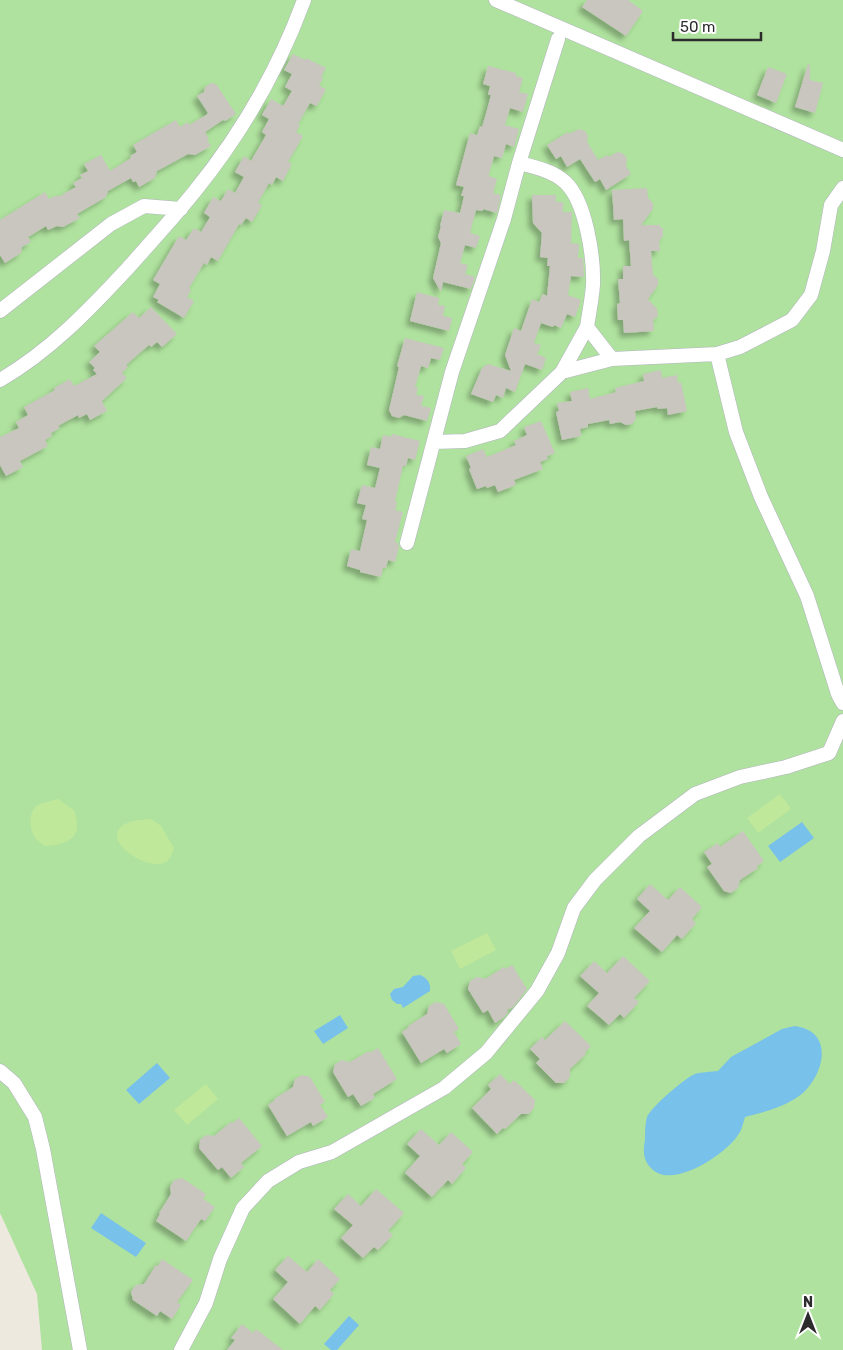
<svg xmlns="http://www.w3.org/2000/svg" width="843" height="1350" font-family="Rubik,sans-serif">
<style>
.green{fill:#afe29e}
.pitch{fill:#c0e89a}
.water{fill:#77c1eb}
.building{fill:#c9c5bf;filter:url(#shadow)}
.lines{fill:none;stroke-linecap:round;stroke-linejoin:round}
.street-casing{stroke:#b2b4bf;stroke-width:15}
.street{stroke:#fff;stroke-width:14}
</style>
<defs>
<filter id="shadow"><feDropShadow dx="-4.5" dy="4.5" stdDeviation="2.5" flood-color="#0004"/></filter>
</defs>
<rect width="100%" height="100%" fill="#ede9df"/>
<path class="green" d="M0,0H843V1350H42L37,1294L0,1213Z"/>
<path class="pitch" d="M780,794L791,809L758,833L747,818Z
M58,799L75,811C76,816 77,822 77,827C77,842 56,846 44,846C42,843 38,841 35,838C29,829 28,811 38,805C44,802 52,801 58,799Z
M151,819L161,826L174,848C172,853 171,859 166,862C148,873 95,838 127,823C134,820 143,820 151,819Z
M487,933L496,950L460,969L451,951Z
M206,1084L218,1099L187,1125L174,1110Z"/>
<path class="water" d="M802,822L814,838L780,862L768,846Z
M420,975C427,978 431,983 430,991L403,1008L401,1004H397L392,1000L390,994L394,989L403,987L413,976Z
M340,1015L348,1028L323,1044L314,1031Z
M795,1026C804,1028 813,1030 818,1039C829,1057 814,1086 799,1096C782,1108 764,1112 745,1117C743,1123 742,1130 738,1135C726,1154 671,1191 651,1168C643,1160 643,1150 645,1140C645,1133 645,1124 647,1117C651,1107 685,1078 695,1074C701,1072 711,1072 718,1071L731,1057L782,1029Z
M157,1063L170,1078L139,1104L126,1090Z
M101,1213L146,1243L136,1257L91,1228Z
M349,1316L359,1325L337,1350H331L324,1344Z"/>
<path class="building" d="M587,0H628L643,11L626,36L582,7Z
M293,54L305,60L306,58L326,68L321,77L323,78L319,86L326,89L317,106L310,103L298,124L300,125L296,132L303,136L288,162L292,164L283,181L276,177L272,185L269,183L258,203L262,205L252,222L246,218L241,225L239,224L218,261L211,257L207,265L204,263L189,288L191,290L187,297L194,301L184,318L157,302L159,300L153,297L160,284L153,280L179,236L186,240L194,228L201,232L210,217L204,213L213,197L221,201L228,189L235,193L244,177L235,172L244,156L251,161L266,135L262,132L269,119L262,115L271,99L283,106L292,91L285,87L292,74L284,70Z
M808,64L810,65V80L823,83L815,113L795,107Z
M488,66L516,73V76L523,78L519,92L528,94L523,112L510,108L505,125L519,129L514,147L506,144L502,158L494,156L489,174V176L497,179L493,193L501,195L497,213L483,209V211L476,210L470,233L480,236L476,248L465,245L460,263L468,265L465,274L475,277L471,289L443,282L441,292L433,278L441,243L438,237L441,226H440L444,210L460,213L464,196H461L464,187L456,185L470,133L477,135L480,126L482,127L485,117L491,95H488L490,86L483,84Z
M768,67L787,74L776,103L757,95Z
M211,83L216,84L236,114L225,121L223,120L205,132L209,139L207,140L211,146L195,155L188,154L172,163L157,171L155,178L139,187L136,181L133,182L131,178L108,191L106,197L77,214L80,218L63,227L57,226L48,230L46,226L30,236L28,237L31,242L22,247L21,253L5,263L0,255V220L45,192L49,199L57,195L58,197L76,187L73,183L82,178L80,175L88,171L84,164L101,155L110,171L131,158L130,156L137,152L133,145L150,135L176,120L180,127L188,122L189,125L206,115L208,113L197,96L204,92L205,87Z
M579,129L585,131L588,136L587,142L598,160L607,155L608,157L618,152L624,154L627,159L626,166L631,174L606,190L600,179L595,182L580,159L567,167L561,156L556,159L547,145L568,132L569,134Z
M647,188L648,198L653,203V209L641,225H659L663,229V236L659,241L660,251H651L653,275L658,279V285L648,299L657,309L658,316L653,320L654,331L624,333L623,320H618L617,304L620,303L618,279H623V266H631L629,240L624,241L623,219L614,220L612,190Z
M532,195H556V202H563V212H572L571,243L579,244L578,258H583L584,277L571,276L568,295L581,300L575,317L567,314L561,328L554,325L553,327L541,323L534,343L541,345L537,354L546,358L542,370L525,364L515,392L506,388L503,398L496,395L493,402L471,394L482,368L488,364L511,371L505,355L514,328L521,331L532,299L539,302L543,294L547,296L550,266H547L548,258L540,257L542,233L533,223Z
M417,292L439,298L438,305L445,306L443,316L452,318L449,331L410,321Z
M151,307L177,334L162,347L157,342L151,347L149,345L126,365L128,367L122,373L127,378L102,401L107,411L90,420L87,414L79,418L78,415L58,426L60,428L51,433L52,436L45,440L48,446L20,461L23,467L6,476L0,465V437L19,428L16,422L28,415L24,407L55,390L54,388L70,379L74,386L97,374L93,370L95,368L89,362L100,352L94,346L133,312L139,318Z
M405,338L444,348L440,360L431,358L428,368L421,366L415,387L418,388L416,395L424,396L421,406L431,408L427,421L404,415L399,418L392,416L389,410L399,367L397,366Z
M661,370L662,378L677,375L678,383L681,382L687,411L668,415L667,408L658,409L657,407L635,411L636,419L632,424L626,425L620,422L610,424L609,420L588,424V427L580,429L581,436L562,440L556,412L559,411L557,403L572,401L570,392L588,388L590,399L616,392L615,388L644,381L643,374Z
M541,421L555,453L547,456L548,459L540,462L543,469L514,480L516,485L498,492L495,485L487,488L486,486L477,489L469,469L471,468L466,456L483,449L487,457L516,445L514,441L527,435L524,427Z
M392,434L420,441L415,460L408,458L406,466H403L395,501L397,502L395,510L403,512L395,542L398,543L399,547L395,562L388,560L386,568H383L381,577L360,572V570L347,566L351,549L360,551L367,520L362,519L366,505L357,503L362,485L375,488L380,468L367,465L371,447L380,449L383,435L391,437Z
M743,831L764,861L757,866L758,868L740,880L738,888L731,893L724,891L707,867L712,864L704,852L718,843L720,847Z
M650,884L668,900L680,887L702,907L692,919L696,923L682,939L677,935L662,952L634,928L650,911L637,899Z
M623,956L650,981L634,998L639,1002L624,1018L620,1014L609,1025L587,1006L599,993L580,976L594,961L607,973Z
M512,965L527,989L513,1007L507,1010L508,1012L504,1017L495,1023L488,1010L483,1013L468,989L470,981L477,977L485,979L504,967L505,969Z
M436,1002L444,1004L459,1029L454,1032L461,1044L447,1053L444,1049L421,1063L402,1032L409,1027L408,1026L427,1014L429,1006Z
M565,1021L591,1046L585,1052L586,1054L570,1069V1077L564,1083H556L536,1063L540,1059L530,1049L542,1037L545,1040Z
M378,1048L397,1079L373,1094L375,1098L361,1106L353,1094L348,1097L333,1072L335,1064L342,1060L350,1062L369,1051L370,1053Z
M500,1074L510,1084L514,1080L535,1100L534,1108L529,1114H521L505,1129L503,1128L497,1134L472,1108L491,1089L488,1085Z
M302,1075L310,1077L325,1102L320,1105L328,1117L313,1126L311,1122L287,1136L268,1105L275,1100L274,1099L293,1087L295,1079Z
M239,1118L262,1146L241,1163L244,1167L231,1178L222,1167L218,1170L199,1148L200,1140L206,1135L214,1136L231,1122L233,1123Z
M421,1129L439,1145L451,1132L473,1152L462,1164L466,1168L452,1184L448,1180L432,1197L405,1173L420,1156L407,1144Z
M182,1178L206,1194L203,1199L215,1207L205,1221L201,1219L186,1241L156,1221L160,1214L159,1213L171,1194L170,1187L174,1180Z
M376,1189L404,1213L388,1231L393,1235L378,1250L374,1247L363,1258L341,1238L353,1225L334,1209L348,1194L361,1206Z
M288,1256L307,1272L318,1259L340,1279L330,1290L334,1294L320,1310L315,1306L300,1324L273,1299L288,1282L275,1270Z
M162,1259L193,1280L177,1302L181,1305L172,1319L160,1311L157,1316L133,1300L131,1292L136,1285L144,1284L156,1265L158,1266Z
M242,1324L253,1333L256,1329L283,1350H227L235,1340L231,1338Z"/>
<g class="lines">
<g class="street-casing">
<path id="street" d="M496,0L843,150
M519,163L558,39
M843,188L831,205L823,251L811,295L792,320L740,347L717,354L736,432L761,497L807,596L838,694L843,703
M0,311L111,224L144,206L181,209
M562,372L612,359
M0,380C50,351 89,310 128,268C151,242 174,217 195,191C241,134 279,68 304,0
M434,442L465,441L500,431L562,372L587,327
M407,543L452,372L504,219L519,163C535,167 553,171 565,182C586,201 594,258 593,285C592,299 589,313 587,327L612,359L717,354
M0,1071L14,1083L35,1117L43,1149L80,1350
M181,1350L206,1303L220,1259L243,1208L268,1181L299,1162L332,1152L444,1088L486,1053L537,991L558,953L574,908L595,880L639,836L695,794L740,777L786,767L829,753L843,721"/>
</g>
<use href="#street" class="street"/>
</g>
<g transform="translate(808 1315)" stroke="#ffffff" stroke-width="4" paint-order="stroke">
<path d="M0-4L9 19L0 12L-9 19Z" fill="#2c2c2c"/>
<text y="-8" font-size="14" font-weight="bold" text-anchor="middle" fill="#2c2c2c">N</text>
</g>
<path d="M673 32v8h88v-8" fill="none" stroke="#2c2c2c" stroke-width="2.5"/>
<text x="680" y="32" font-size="15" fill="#2c2c2c" stroke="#ffffff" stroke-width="4" paint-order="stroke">50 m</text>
</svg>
